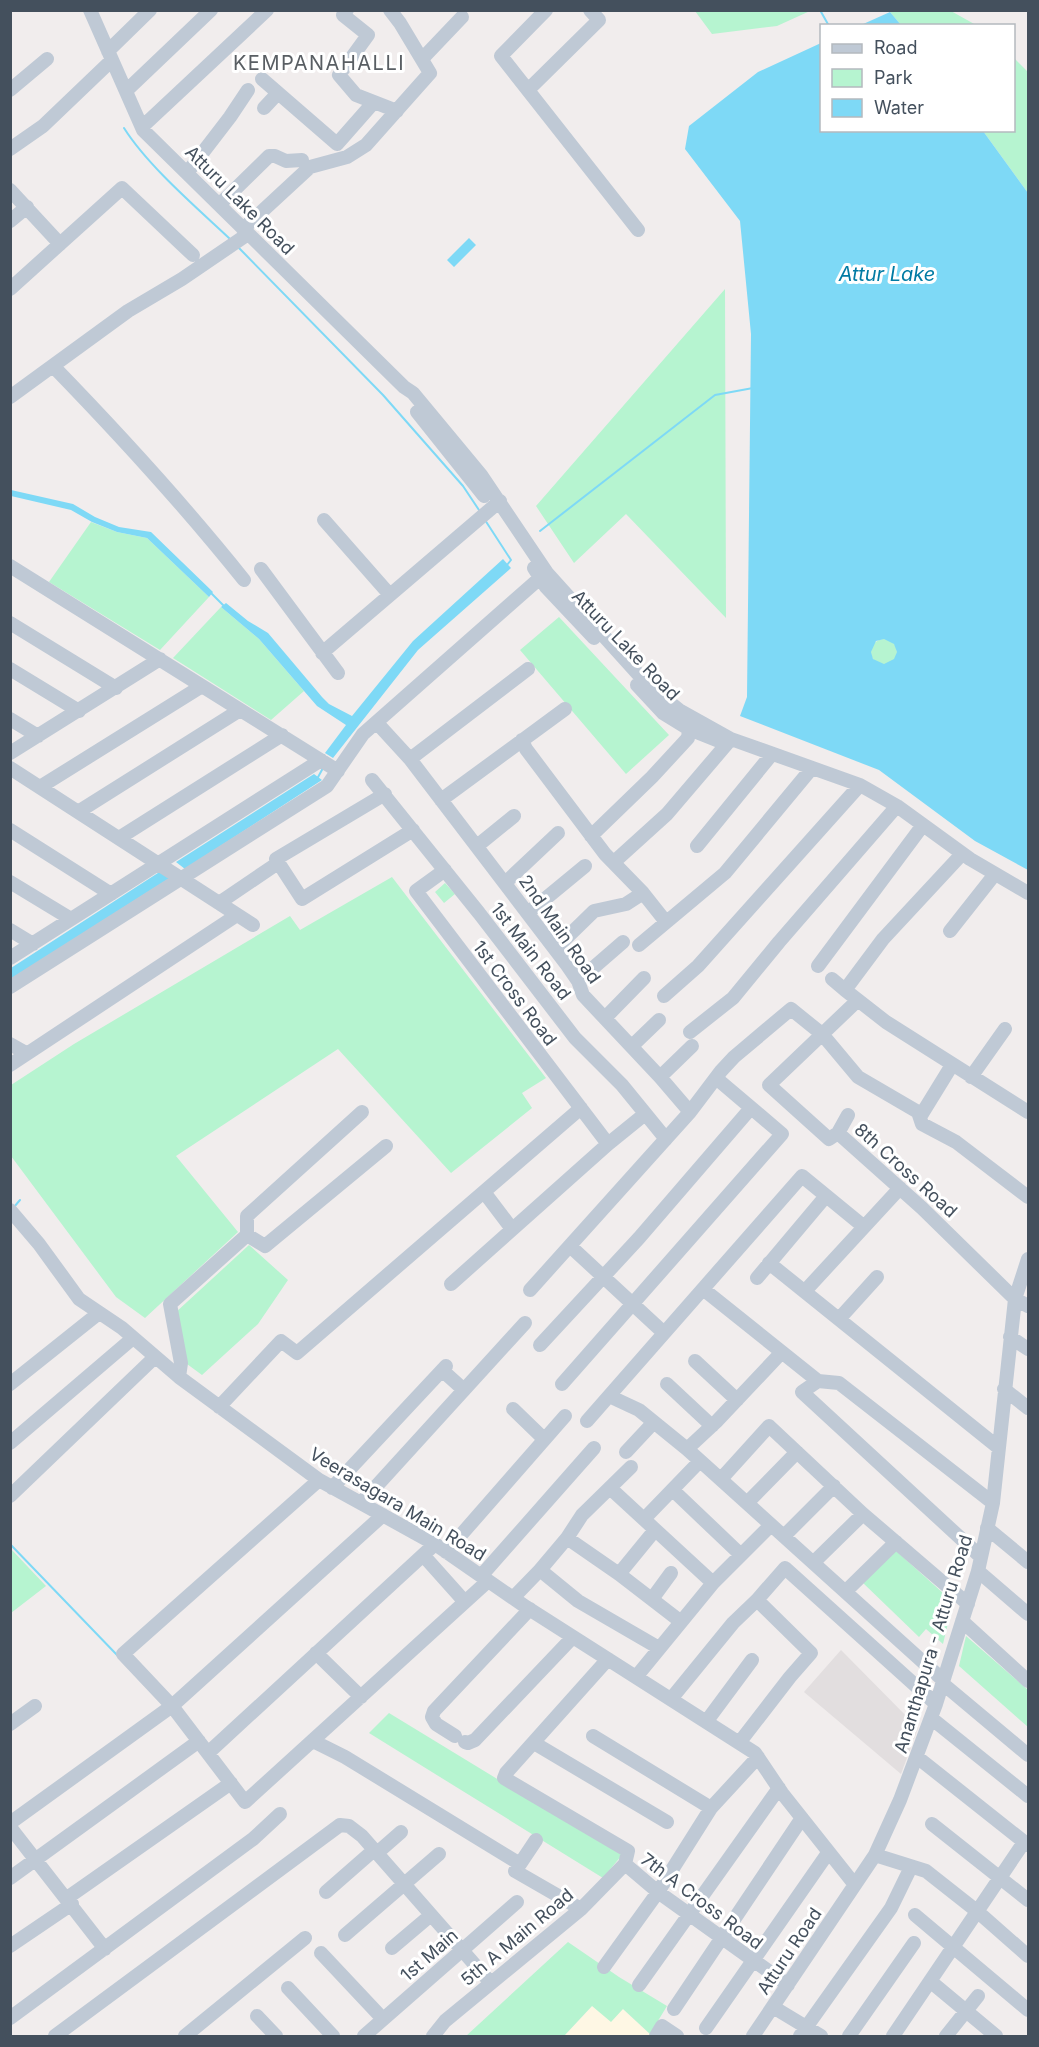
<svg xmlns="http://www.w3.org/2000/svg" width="1039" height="2047" font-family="Inter,sans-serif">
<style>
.commercial{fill:#fef7e4}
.education{fill:#e2dedf}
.green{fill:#b6f4d0}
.water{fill:#7ed9f6;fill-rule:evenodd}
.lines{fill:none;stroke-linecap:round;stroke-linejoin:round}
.stream{stroke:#7ed9f6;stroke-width:2}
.minor{stroke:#bfc9d5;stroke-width:14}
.labels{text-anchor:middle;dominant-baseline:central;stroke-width:6;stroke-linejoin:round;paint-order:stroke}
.street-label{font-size:18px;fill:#44505d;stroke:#fff}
.neighbourhood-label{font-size:20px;letter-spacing:1.5px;fill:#595e63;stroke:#fff}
.water-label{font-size:20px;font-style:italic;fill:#027ba4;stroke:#fff}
</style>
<rect width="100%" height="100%" fill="#f1eded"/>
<path class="commercial" d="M592,2006L623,2009L650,2034L648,2036H564Z"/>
<path class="education" d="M841,1650L918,1728L901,1774L804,1692Z"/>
<path class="green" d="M893,10L951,11L976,25H901L890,12Z
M695,11H810L777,26L712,34Z
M1014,58L1028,72V193L983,131L1014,130Z
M725,289L726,618L626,514L574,563L536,506Z
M91,522L117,532L147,538L209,597L160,650L49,582Z
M221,607L259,639L304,691L271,720L173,658Z
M559,617L669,735L626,774L520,650Z
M871 652a13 13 0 1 1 26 0a13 13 0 1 1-26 0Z
M392,877L546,1078L522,1093L532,1108L451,1173L338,1049L176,1156L238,1232L145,1318L116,1297L11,1156V1085L74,1044L290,916L300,930Z
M445,883L455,894L444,903L435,892Z
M249,1245L288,1280L258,1324L202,1375L187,1364L175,1313Z
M11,1549L46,1586L11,1613Z
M894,1549L953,1602L943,1644L926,1629L919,1637L862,1582Z
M966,1636L1028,1690V1727L959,1666Z
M389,1713L622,1855L603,1878L369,1733Z
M568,1942L619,1977L667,2006L650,2034L623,2009L611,2022L592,2006L564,2036H466Z"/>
<path class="water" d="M890,12L901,25H861Z
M821,43L822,130L983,131L1028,193V870L975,841L879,770L740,716L747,697L751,334L740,221L685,149L689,126L758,72ZM884,639L894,644L897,652L894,659L884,664L873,659L871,652L876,641Z
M469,238L476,245L454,267L447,260Z
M11,490L73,504L95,517L119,527L151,532L213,592L209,597L147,538L117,532L92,522L71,510L11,496Z
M503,559L511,568L418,650L333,758L325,753L346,725L317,706L259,639L221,607L226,603L248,621L268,633L322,697L329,704L352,716L413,641Z
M314,774L322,780L185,869L176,862Z
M161,871L170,878L11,979V968Z"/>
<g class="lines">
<path class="stream" d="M820,10L829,26
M124,128C148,166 196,207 230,239
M238,247L383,395L463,486L479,510
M485,520L511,560L507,565
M540,531L715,395L753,388
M211,593L224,606
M317,779L323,768
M14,1207L20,1200
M10,1544L118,1656"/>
<path class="minor" d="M90,10L143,130L404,387L413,393L481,475L547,573L648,685L679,710L731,739L860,785L897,806L970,859L1028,893
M347,10L343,15L368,35L339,75L356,95L397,111
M546,10L501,56L638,230
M108,51L150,10
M422,59L462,17
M262,79L337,144L374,102
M10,90L47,59
M528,90L599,20L590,10
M126,91L211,10
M264,108L278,93
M142,127L267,10
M10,149L43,126L112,60
M187,173L230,117L248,90
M10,190L60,244
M222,202L269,156H275L286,161L302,160
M10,221L27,207
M243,229L310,167L347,157L366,145L430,73L400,23L390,10
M10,289L122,188L193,255
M53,366C120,435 184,505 244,580
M10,397L128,311L182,279L248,234
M417,412L484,496
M324,520L390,595L500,501
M10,566L338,771
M534,568L546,587L594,638
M261,569L338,673
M10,623L116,688
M322,653L390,595
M10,669L79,711
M637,685L663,713L689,729L719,741
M10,719L38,736
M377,723L410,759L528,669
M522,740L526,749L605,854L643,893L666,922
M10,753L160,659
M410,759L567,965L578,981L583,995L660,1077L690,1112
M10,768L253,925
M372,780L479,913L575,1038L622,1085L666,1139
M40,787L202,686
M385,794L276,859L302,899L413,830
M441,800L565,709
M78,812L240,710
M10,830L111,894
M591,836L652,777L688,738L689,729
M119,838L282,735
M477,846L514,816
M697,846L772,754
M962,854L883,939L845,990L886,1022L1028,1112
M614,862L667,814L731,739
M445,870L416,891L608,1144
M10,882L71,919
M505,883L558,833
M219,903L278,863
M528,913L585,866
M10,930L33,944
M950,931L995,874
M639,945L725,873L812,768
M555,949L594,911L626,904L643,893
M10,958L321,760
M818,966L923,825
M832,979L845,990
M578,981L623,942
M10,987L327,786L363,734L540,578
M664,996L698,966L860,785
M858,1000L769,1085L829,1139L838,1133L922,1208L1015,1299L1028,1306
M605,1018L644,978
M690,1032L733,998L779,942L897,806
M10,1044L26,1053
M632,1046L659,1020
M10,1065L237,915
M660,1077L692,1046
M971,1077L1005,1029
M920,1117L952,1065
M838,1133L848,1115
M484,1192L512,1229
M10,1210L39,1244L79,1299L122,1328L179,1377L319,1480L435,1544L526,1607L755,1753L782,1793L855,1885
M247,1235V1216L362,1112
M570,1246L664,1333
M769,1263L999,1448
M757,1278L826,1196
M451,1284L608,1144L645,1114
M703,1289L818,1381L839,1383L993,1503
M530,1290L690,1112L721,1071L734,1057L791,1009L822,1034L858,1077L918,1112L922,1124L956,1142L1028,1197
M805,1291L900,1188
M839,1319L877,1277
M1010,1337L1028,1349
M540,1345L639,1238L751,1108
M695,1361L737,1400
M443,1371L464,1390
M179,1377L181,1363L170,1304L247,1235L265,1246L386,1146
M818,1381L802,1392L981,1557
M10,1384L99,1313
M562,1384L782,1134L716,1078
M667,1384L712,1426
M1004,1389L1028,1408
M609,1396L639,1410L687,1449L943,1680
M219,1407L281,1341L297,1353L581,1108
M513,1409L544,1439
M587,1421L802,1176L863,1226
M10,1443L133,1338
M687,1449L716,1422L782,1352
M626,1452L654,1422
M721,1479L769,1426L863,1514L968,1604
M319,1480L123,1654L172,1706L245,1802L488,1581
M332,1488L446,1366
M610,1488L713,1583
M678,1495L741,1555
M10,1496L155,1357
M361,1503L525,1323
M747,1503L797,1452
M644,1519L700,1461
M987,1528L1028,1562
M784,1536L834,1486
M567,1538L582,1515L631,1467
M446,1552L565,1416
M423,1555L465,1602
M814,1562L863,1514
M540,1570L567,1538L619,1574L680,1621
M978,1571L1028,1614
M619,1574L655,1530
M481,1576L594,1448
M846,1591L896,1542
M513,1598L540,1570L578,1601L659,1648
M652,1599L671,1573
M962,1621L1028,1681
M316,1653L361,1697
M608,1659L506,1773L504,1778L628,1851L625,1864
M636,1677L713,1583L771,1525
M942,1683L1028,1755
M671,1699L733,1623L757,1600L785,1568L936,1704
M931,1718L1028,1796
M706,1722L752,1660
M10,1724L35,1706
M455,1736L436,1724L432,1717L434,1711L530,1609
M593,1736L711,1808
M313,1741L345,1757L520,1864L515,1871L581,1909
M465,1742L468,1743L475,1740L573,1637
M534,1743L667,1822
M739,1743L790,1677L811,1653L757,1600
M208,1753L435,1544
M917,1757L1028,1845
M10,1823L172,1706L383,1515
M932,1824L1028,1900
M10,1827L105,1949
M377,1853L401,1832
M875,1855L926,1871L978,1912L1028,1956
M520,1864L536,1840
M625,1864L658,1892L788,1985
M10,1878L199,1741
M326,1892L374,1850
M67,1898L231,1783
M915,1915L1028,2010
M345,1935L439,1854
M10,1946L72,1904
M392,1948L431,1915
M321,1953L383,2019
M604,1967L658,1892L711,1808L758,1757
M930,1981L996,2036
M639,1985L779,1788
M288,1988L333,2036
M773,2007L821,2036
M674,2009L802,1818
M257,2016L276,2036
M10,2018L253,1839L280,1814
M706,2028L828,1853
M55,2036L340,1825L349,1826L362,1836L490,1982
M185,2036L305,1938
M364,2036L517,1902
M433,2036L445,2021L581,1909L625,1864
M656,2036L662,2026L677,2036
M753,2036L875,1855L900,1800L936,1704L978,1571L993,1503L1015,1299L1028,1259
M800,2036L891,1908L911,1867
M849,2036L914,1943
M893,2036L1024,1842
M946,2036L978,1996"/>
</g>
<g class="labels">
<g class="street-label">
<text transform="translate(240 200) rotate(45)">Atturu Lake Road</text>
<text transform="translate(626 645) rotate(46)">Atturu Lake Road</text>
<text transform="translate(560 929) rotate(55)">2nd Main Road</text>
<text transform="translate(531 951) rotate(52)">1st Main Road</text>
<text transform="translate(515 993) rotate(53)">1st Cross Road</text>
<text transform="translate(906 1170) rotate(42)">8th Cross Road</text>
<text transform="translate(398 1504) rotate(31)">Veerasagara Main Road</text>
<text transform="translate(933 1644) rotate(-73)">Ananthapura - Atturu Road</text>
<text transform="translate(702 1901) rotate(37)">7th A Cross Road</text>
<text transform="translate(517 1937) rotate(-40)">5th A Main Road</text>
<text transform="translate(789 1951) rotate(-56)">Atturu Road</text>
<text transform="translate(429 1955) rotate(-41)">1st Main</text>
</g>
<g class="neighbourhood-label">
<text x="319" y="63">KEMPANAHALLI</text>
</g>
<g class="water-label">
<text x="887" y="274">Attur Lake</text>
</g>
</g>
<rect width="1039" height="2047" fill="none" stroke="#44505d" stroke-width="24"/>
<rect x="820" y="24" width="195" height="108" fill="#ffffff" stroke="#b4b9be" stroke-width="1.5"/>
<rect x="832" y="44" width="30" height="9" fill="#bfc9d5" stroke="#b4b9be" stroke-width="1.5"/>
<text x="874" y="54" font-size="18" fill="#44505d">Road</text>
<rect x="832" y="69" width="30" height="18" fill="#b6f4d0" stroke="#b4b9be" stroke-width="1.5"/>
<text x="874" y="84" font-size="18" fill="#44505d">Park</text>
<rect x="832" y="99" width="30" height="18" fill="#7ed9f6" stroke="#b4b9be" stroke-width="1.5"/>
<text x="874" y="114" font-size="18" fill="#44505d">Water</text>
</svg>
